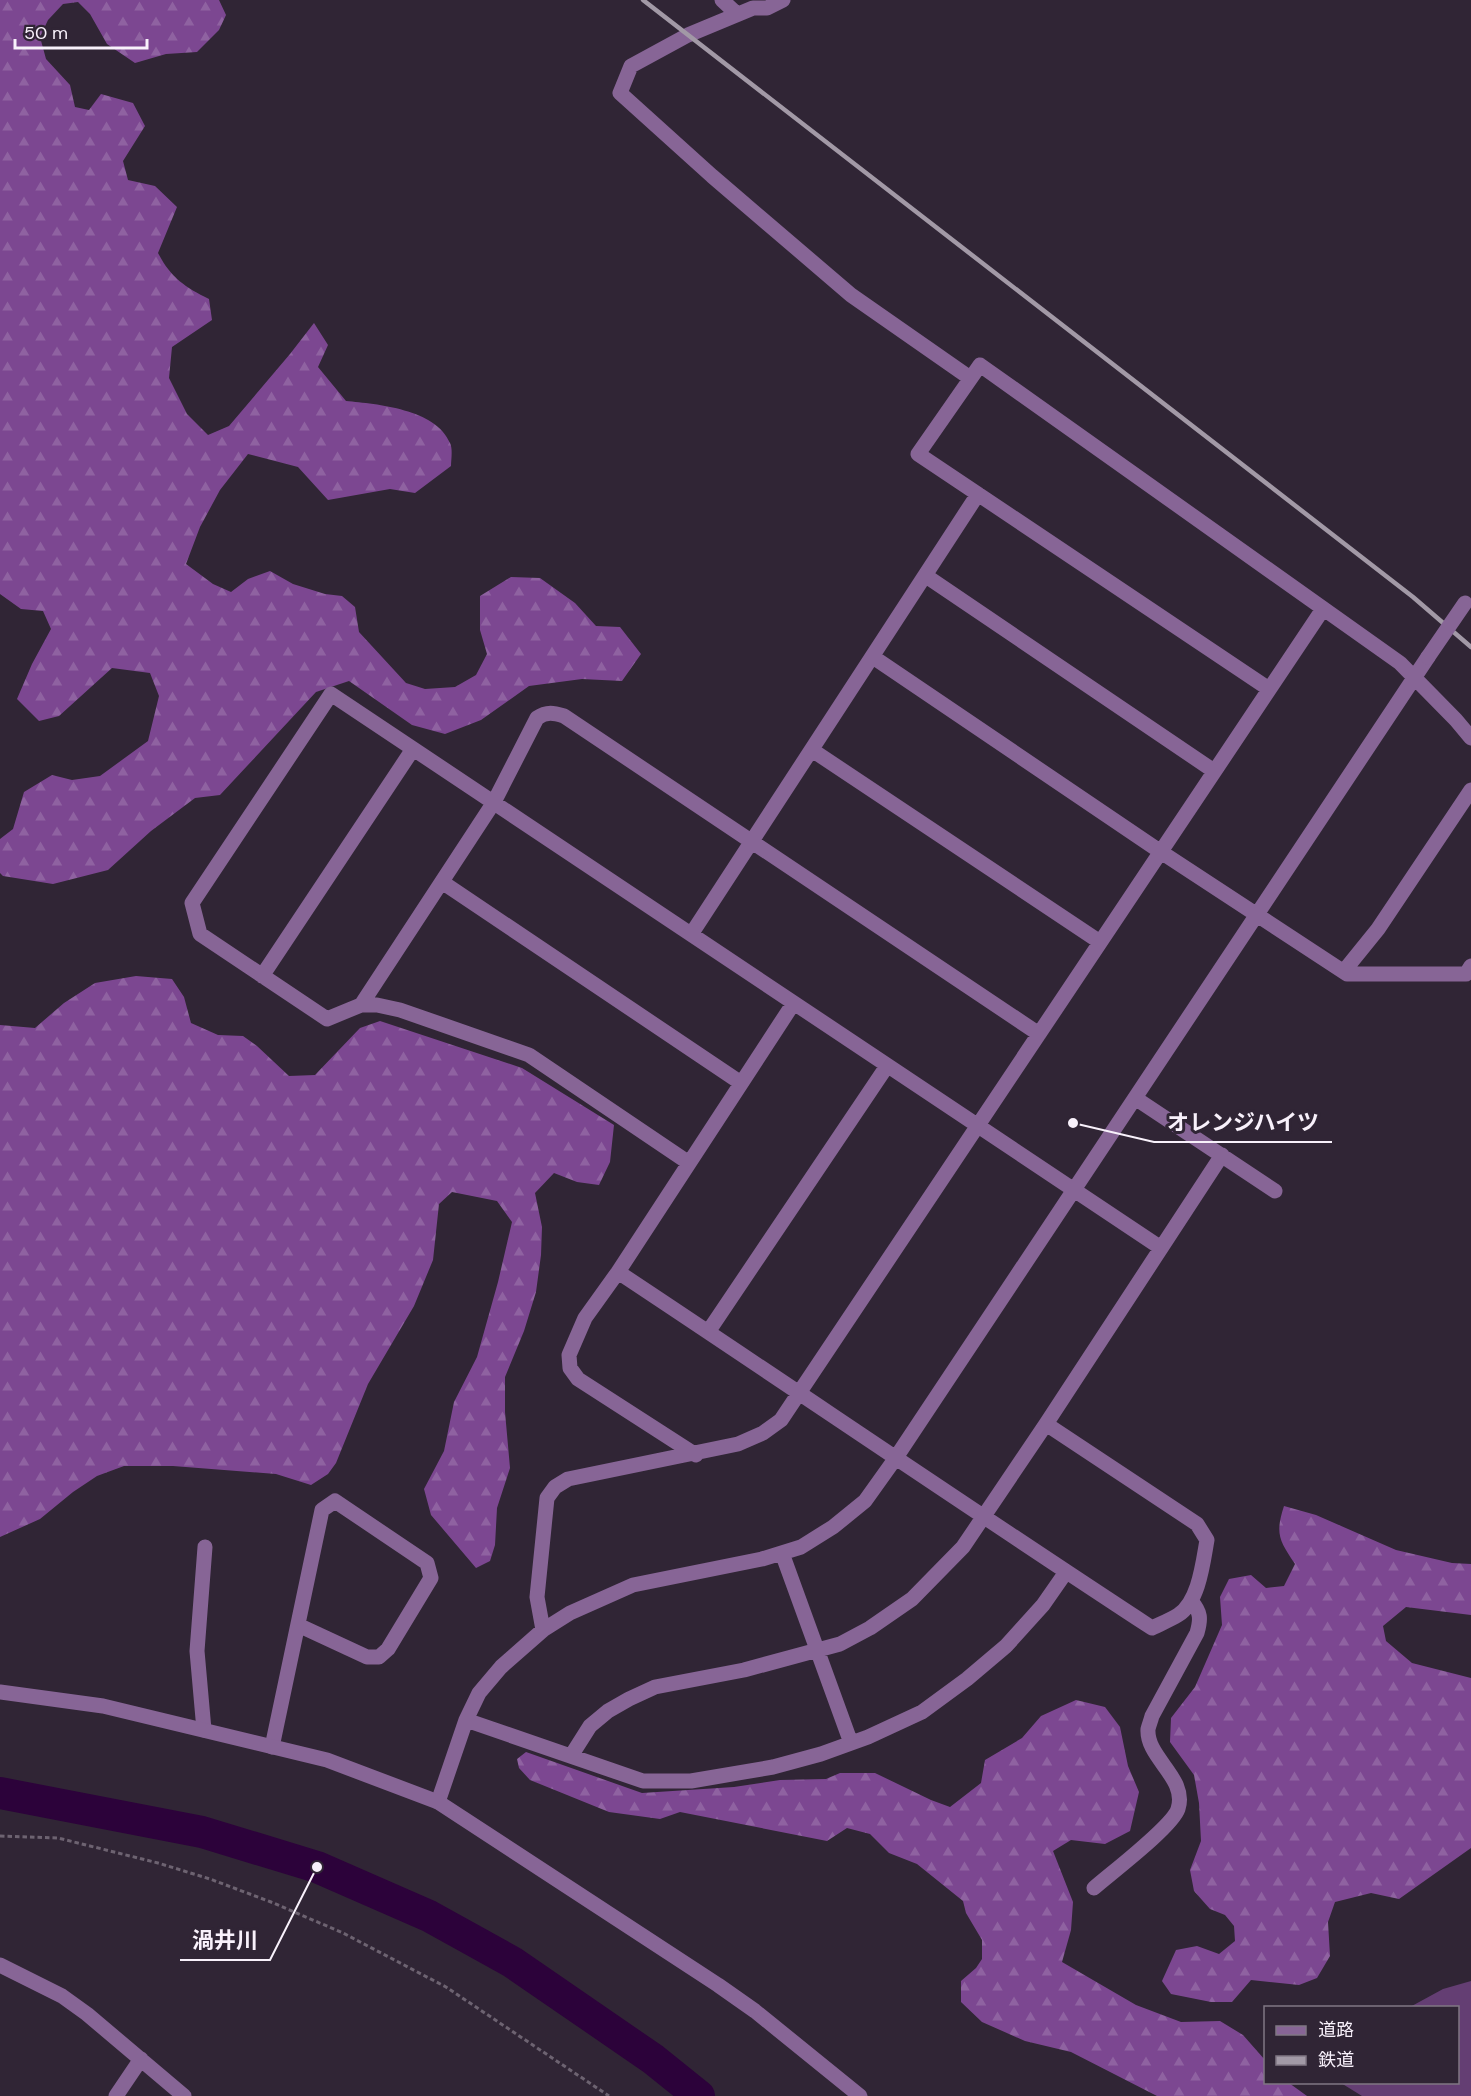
<svg xmlns="http://www.w3.org/2000/svg" width="1471" height="2096" font-family="'DM Sans','Noto Sans JP',sans-serif">
<style>
.grass{fill:#643e73}
.forest{fill:url(#forest-firs)}
.lines{fill:none;stroke-linecap:round;stroke-linejoin:round}
.river{stroke:#2c023a;stroke-width:32}
.path{stroke:#6d6371;stroke-width:3;stroke-dasharray:4.5 3;stroke-linecap:butt}
.minor{stroke:#876596;stroke-width:15}
.tertiary{stroke:#876596;stroke-width:15}
.rail{stroke:#a299a6;stroke-width:4.5}
.minor-bridge{stroke:#876596;stroke-width:15}
.leader{fill:none;stroke:#f8f1fb;stroke-width:2}
.callout-dot{fill:#f8f1fb;stroke:#302535;stroke-width:2}
.callout-label{font-size:22px;text-anchor:middle;font-weight:bold;fill:#f8f1fb;stroke:#302535;stroke-width:6;stroke-linejoin:round;paint-order:stroke}
</style>
<defs>
<pattern id="forest-firs" width="22" height="20" patternUnits="userSpaceOnUse" patternTransform="scale(1.5)"><rect width="22" height="20" fill="#7c4791"/><path d="M5 1l3.5 6h-7zM16 11l3.5 6h-7z" fill="#8f62a1"/></pattern>
</defs>
<rect width="100%" height="100%" fill="#302535"/>
<path class="grass" d="M1471,1981V2096H1362L1341,2083L1458,2082V2008L1410,2007L1443,1989Z"/>
<path class="forest" d="M0,0H219L226,15L219,30L197,52L166,54L135,63L107,44L90,14L78,2L63,4L48,20L40,37L46,59L70,85L75,107L89,110L101,94L133,103L145,126L123,161L128,180L155,186L177,207L158,253C171,278 185,287 209,299L212,320L172,347L169,378L187,414L208,435L229,426L290,354L314,323L328,345L318,367L346,401C377,404 436,409 450,443C453,449 451,460 451,466L415,493L390,489L328,500L298,467L248,454L220,490L200,527L186,564L213,584L231,592L248,579L270,571L293,584L325,594L342,596L355,607L359,632L406,683L425,689L455,687L476,675L487,654L480,630V596L511,577L540,578L575,603L596,626L620,627L641,654L622,681L582,679L529,686L481,720L445,734L412,725L349,681L316,692L220,795L195,798L151,831L108,870L53,884L3,876L0,873V839L13,829L24,792L52,775L72,780L100,776L148,741L159,696L150,673L112,668L59,716L39,721L17,699L32,664L51,629L43,611L21,609L0,594Z
M136,976L172,979L184,997L191,1023L218,1035L243,1036L257,1046L289,1076L315,1075L360,1028L380,1021L522,1068L614,1125L610,1162L599,1185L577,1182L554,1173L535,1193L542,1227L541,1255L536,1292L524,1331L505,1377V1412L510,1468L497,1508L495,1545L490,1561L476,1568L431,1515L424,1489L444,1451L454,1402L477,1357L498,1282L512,1222L497,1201L452,1192L439,1204L433,1260L414,1306L368,1384L336,1463L328,1474L311,1485L276,1474L173,1466H124L97,1476L73,1492L40,1519L0,1537V1025L35,1028L64,1003L95,983Z
M1284,1506L1316,1515L1396,1550L1452,1563L1471,1564V1615L1406,1607L1383,1626L1386,1641L1412,1663L1471,1678V1848L1399,1899L1371,1893L1335,1902L1328,1922L1330,1956L1317,1978L1299,1985L1251,1980L1232,2002H1211L1171,1994L1162,1981L1176,1950L1197,1946L1219,1954L1235,1941L1234,1926L1225,1915L1210,1909L1194,1891L1190,1870L1201,1841L1199,1803L1194,1775L1170,1742L1171,1718L1195,1687L1222,1625L1220,1597L1229,1579L1251,1575L1266,1588L1284,1586L1295,1564C1279,1540 1275,1534 1284,1506Z
M1076,1700L1105,1707L1120,1727L1128,1766L1139,1792L1130,1831L1105,1844L1071,1840L1053,1851L1073,1902L1071,1930L1062,1962L1136,2005L1181,2022L1220,2021L1243,2035L1265,2060L1266,2082L1289,2083L1307,2096H1157L1071,2052L1025,2041L982,2022L961,2002V1981L976,1968L982,1959V1940L966,1913L963,1901L917,1864L889,1853L870,1834L847,1828L827,1841L680,1812L660,1819L609,1812L530,1780L519,1768L517,1759L526,1752L642,1793L734,1787L780,1780L826,1779L840,1773H875L931,1800L950,1807L981,1783L985,1760L1022,1738L1041,1716Z"/>
<g class="lines">
<path class="river" d="M0,1793L202,1832L317,1867L429,1916L512,1962L653,2059L699,2096"/>
<path class="path" d="M0,1836L58,1838L158,1863L210,1879L271,1902L343,1933L446,1987L609,2096"/>
<path class="minor" d="M722,0L737,14
M783,0L767,8H753L688,35L631,66L620,93L712,176L851,295L970,378
M926,576L1214,771
M873,657L1161,852L1347,974H1466L1471,966
M1269,689L918,454L980,365L1400,663L1456,720L1471,738
M812,750L1100,942
M442,882L741,1083
M692,933L978,494
M1344,971L1378,929L1471,790
M262,976L413,749
M361,1005L494,802L537,718C547,711 554,713 564,716L1039,1034
M1135,1098L1275,1191
M689,1163L529,1055L400,1010L377,1005H361L327,1019L200,934L192,903L331,694L1161,1248
M618,1272C796,1390 973,1511 1152,1628C1160,1624 1170,1620 1178,1615C1199,1602 1203,1562 1207,1540L1197,1524L1046,1424
M708,1332L887,1066
M696,1455L578,1379L570,1368L569,1355L585,1318L618,1272L793,1004
M782,1553L851,1743
M543,1630L537,1597L547,1498L555,1487L568,1479L738,1444L763,1433L781,1420L1323,609
M466,1720L643,1781H691L773,1767L821,1754L868,1737L922,1712L967,1679L1006,1646L1043,1605L1066,1572
M204,1730L197,1651L205,1547
M272,1747L322,1510L335,1501L427,1563L431,1578L388,1649L379,1657H367L298,1625
M571,1756L590,1726L608,1711L629,1699L655,1687L744,1670L840,1644L870,1628L912,1599L963,1547L1046,1424L1222,1155
M438,1802L466,1720L479,1693L501,1667L543,1630L570,1613L633,1585L762,1559L801,1547L833,1527L865,1501L895,1459L1428,657
M1094,1888C1111,1873 1172,1827 1178,1809C1188,1778 1146,1758 1148,1729C1149,1725 1151,1720 1152,1716L1197,1633C1201,1619 1201,1612 1191,1601
M0,1965L62,1996L87,2014L184,2096
M116,2096L141,2059"/>
<path class="tertiary" d="M0,1692L103,1706L327,1760L438,1802L718,1985L755,2011L860,2096"/>
<path class="rail" d="M643,0L1413,597L1471,647"/>
<path class="minor-bridge" d="M1428,657L1465,603"/>
</g>
<path class="leader" d="M1073 1123L1154 1142H1332M317 1867L270 1960H180"/>
<g class="callout-dot">
<circle cx="1073" cy="1123" r="6"/>
<circle cx="317" cy="1867" r="6"/>
</g>
<g class="callout-label">
<text x="1243" y="1130">オレンジハイツ</text>
<text x="225" y="1948">渦井川</text>
</g>
<rect x="1264" y="2006" width="195" height="78" fill="#302535" stroke="#807784" stroke-width="1.5"/>
<rect x="1276" y="2026" width="30" height="9" fill="#876596" stroke="#807784" stroke-width="1.5"/>
<text x="1318" y="2036" font-size="18" fill="#f8f1fb">道路</text>
<rect x="1276" y="2056" width="30" height="9" fill="#a299a6" stroke="#807784" stroke-width="1.5"/>
<text x="1318" y="2066" font-size="18" fill="#f8f1fb">鉄道</text>
<path d="M15 39v9h132v-9" fill="none" stroke="#f8f1fb" stroke-width="3"/>
<text x="24" y="39" font-size="18" fill="#f8f1fb" stroke="#302535" stroke-width="4.5" paint-order="stroke">50 m</text>
</svg>
